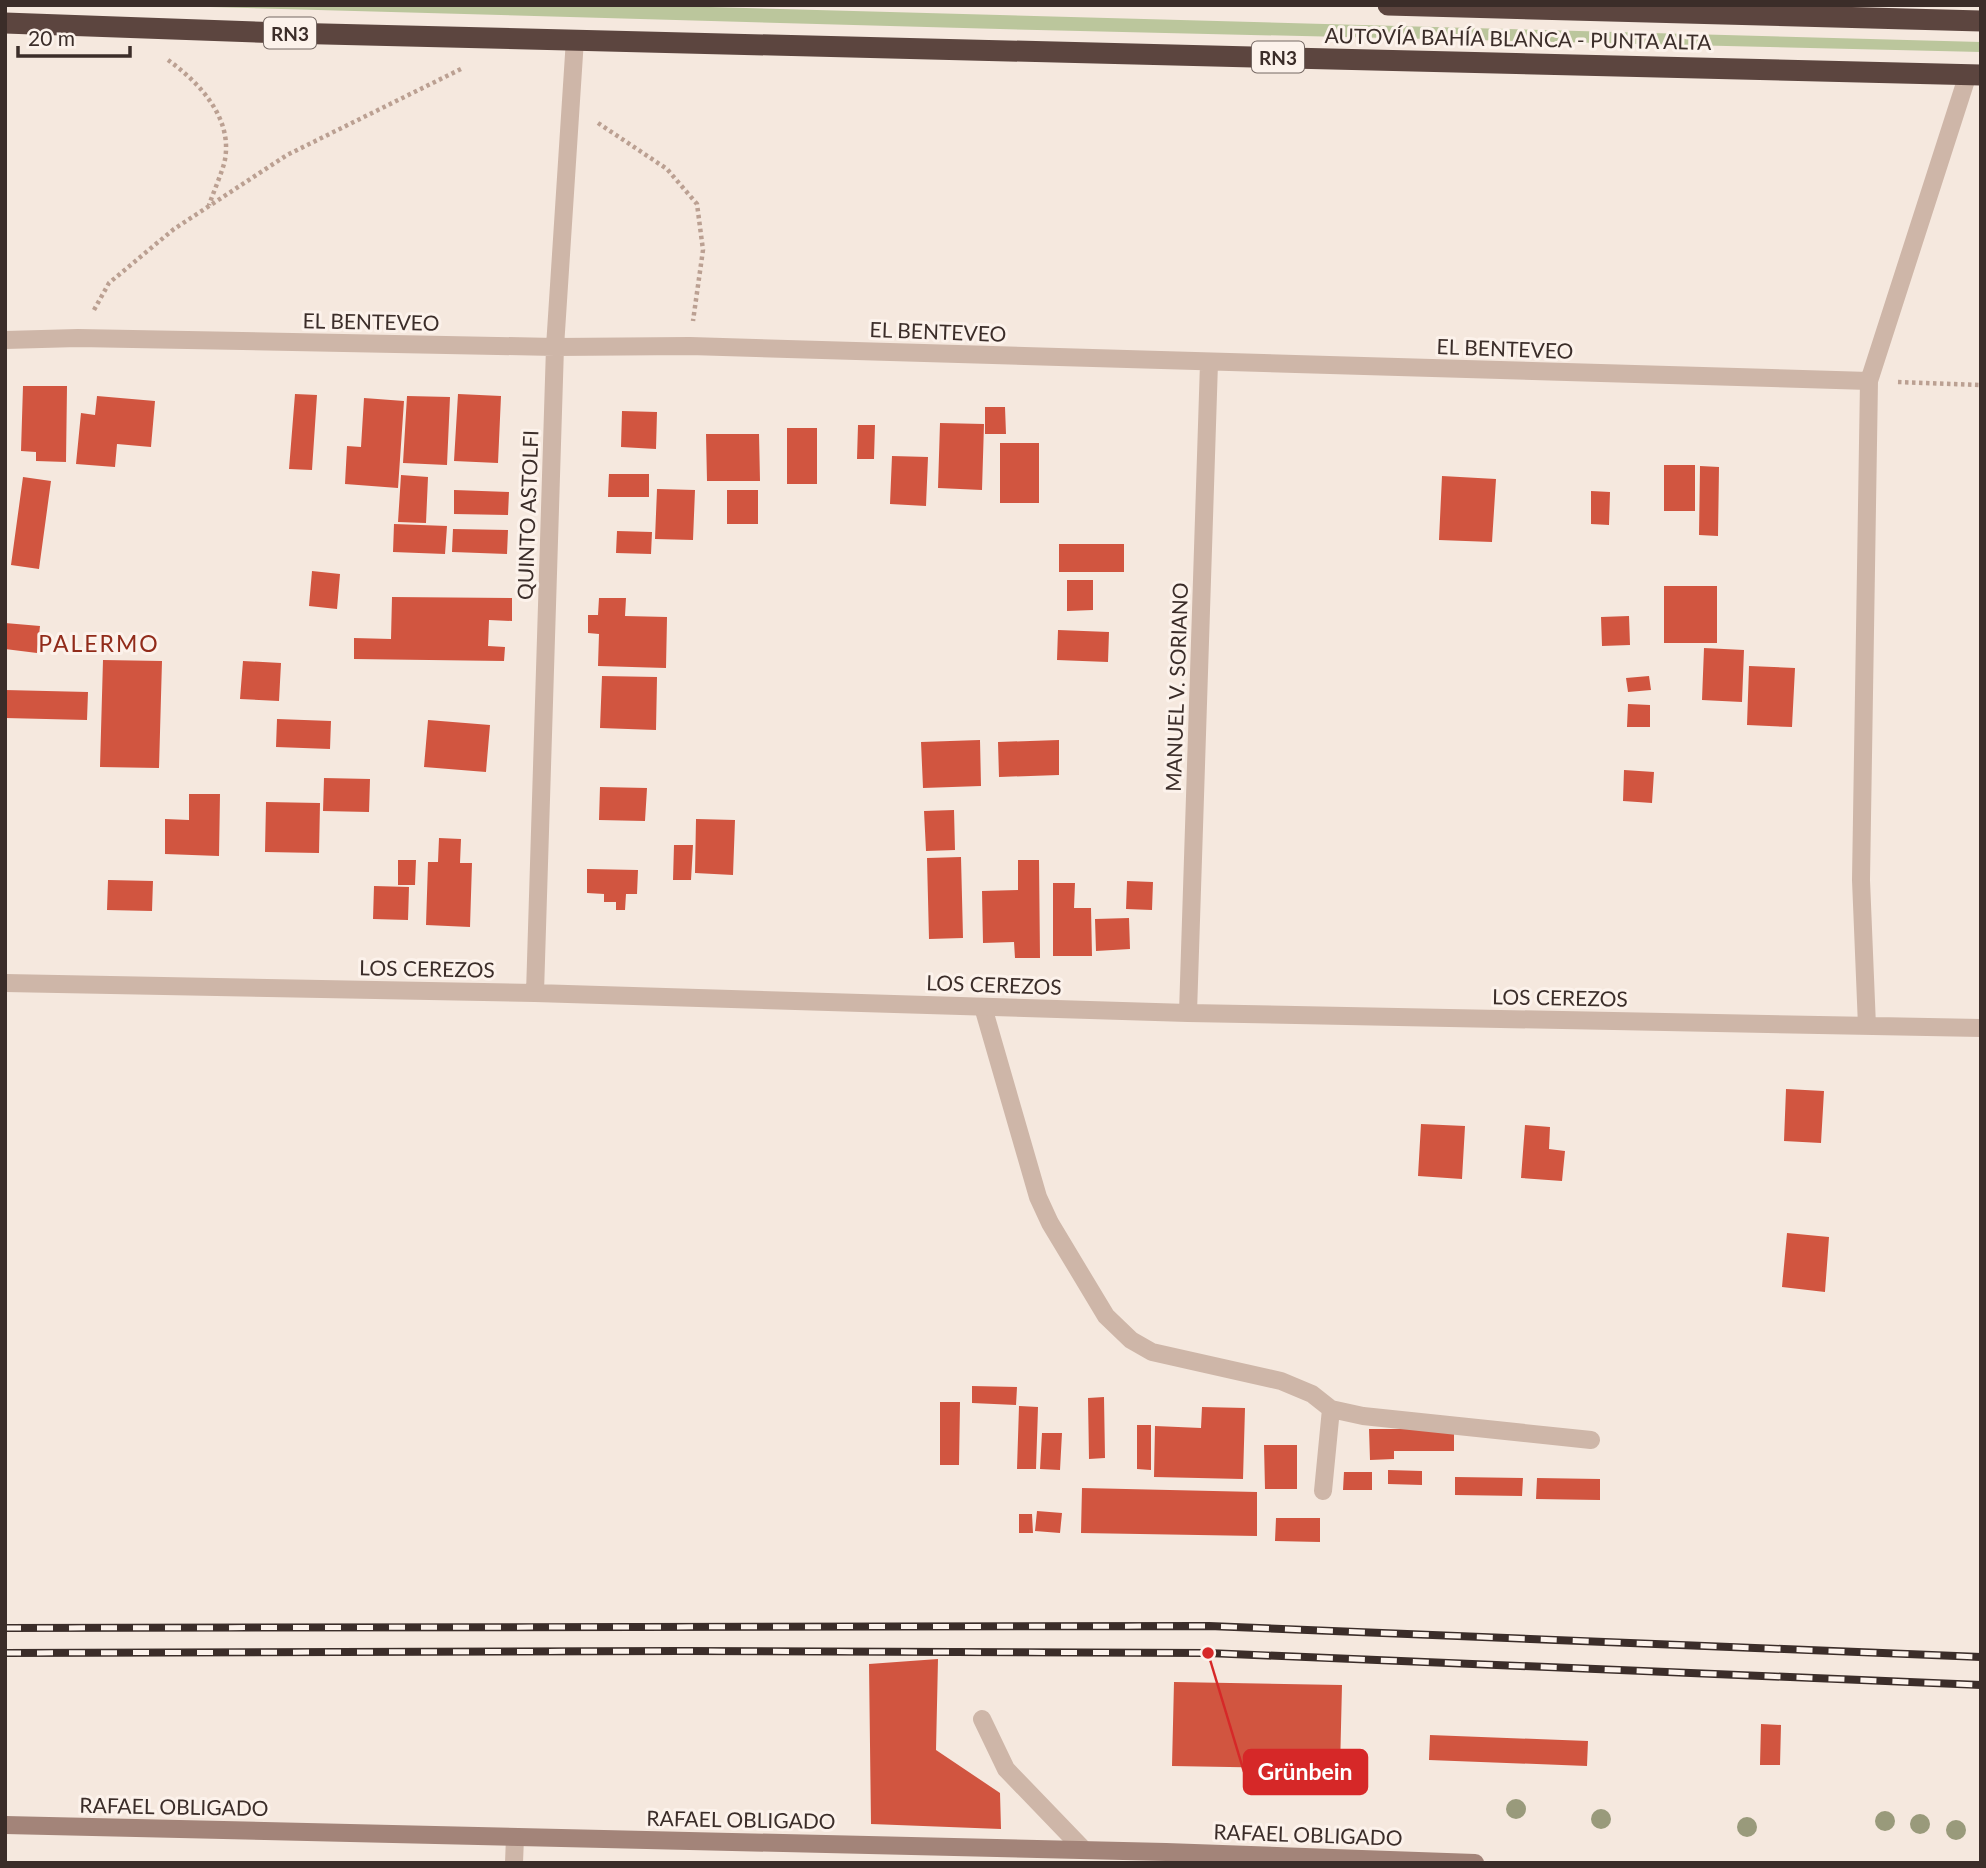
<svg xmlns="http://www.w3.org/2000/svg" width="1986" height="1868" font-family="Lato,sans-serif">
<style>
.green{fill:#bbc69c}
.building{fill:#d15540}
.lines{fill:none;stroke-linecap:round;stroke-linejoin:round}
.path{stroke:#bba092;stroke-width:4.5;stroke-dasharray:3.5 3.5;stroke-linecap:butt}
.lane{stroke:#ceb6a8;stroke-width:18}
.street{stroke:#ceb6a8;stroke-width:18}
.secondary{stroke:#a38479;stroke-width:18}
.highway{stroke:#5c453f;stroke-width:21}
.rail-casing{stroke:#3b2d29;stroke-width:8}
.rail{stroke:#fcf2eb;stroke-width:5;stroke-dasharray:16;stroke-linecap:butt}
.tree{fill:#999a7b}
.labels{text-anchor:middle;dominant-baseline:central;stroke-width:6;stroke-linejoin:round;paint-order:stroke}
.shield{fill:#fcf2eb;stroke:#756863;stroke-width:2}
.shield-label{font-size:19px;font-weight:bold;fill:#3b2d29}
.street-label{font-size:21px;fill:#3b2d29;stroke:#fcf2eb}
.neighbourhood-label{font-size:23px;letter-spacing:2px;fill:#912b1a;stroke:#fcf2eb}
.leader{fill:none;stroke:#d62828;stroke-width:2.5}
.callout-dot{fill:#d62828;stroke:#fcf2eb;stroke-width:2.5}
.callout{fill:#d62828;stroke:#d62828;stroke-width:2.5}
.callout-label{font-size:23px;text-anchor:middle;font-weight:bold;fill:#fff}
</style>
<rect width="100%" height="100%" fill="#f5e8de"/>
<path class="green" d="M137,5H638L1981,42V52L1000,29Z"/>
<path class="building" d="M23,386H67L66,462L36,461V452L21,451Z
M295,394L317,395L312,470L289,469Z
M458,394L501,396L498,463L454,461Z
M97,396L155,401L151,447L117,444L115,467L76,464L81,413L95,415Z
M407,396L450,397L447,465L403,463Z
M364,398L404,401L398,488L345,484L347,446L361,447Z
M985,407H1005L1006,434H985Z
M622,411L657,412L656,449L621,447Z
M940,423L984,424L982,490L938,488Z
M858,425H875L874,459H857Z
M787,428H817V484H787Z
M706,434H759L760,481H707Z
M1000,443H1039V503H1000Z
M892,456L928,457L926,506L890,504Z
M1664,465H1695V511H1664Z
M1700,466L1719,467L1718,536L1699,535Z
M609,474H649V497H608Z
M401,475L428,477L426,523L398,522Z
M1442,476L1496,479L1492,542L1439,540Z
M23,477L51,481L39,569L11,565Z
M657,489L695,490L693,540L655,539Z
M454,490L509,492L508,515L454,514Z
M727,490H758V524H727Z
M1591,491L1610,492L1609,525L1591,524Z
M394,524L447,526L445,554L393,552Z
M453,529L508,530L507,554L452,552Z
M617,531L652,532L651,554L616,553Z
M1059,544H1124V572H1059Z
M312,571L340,574L337,609L309,606Z
M1067,580H1093V610L1067,611Z
M1664,586H1717V643H1664Z
M392,597L512,598V621L489,620L488,646L505,647L504,661L354,659V638L391,639Z
M599,598H626L625,616L667,617L666,668L598,666L599,634L588,633V615H598Z
M1629,616L1630,645L1602,646L1601,617Z
M5,623L40,626L37,653L5,649Z
M1058,630L1109,632L1108,662L1057,660Z
M1704,648L1744,650L1742,702L1702,700Z
M103,660L162,661L159,768L100,767Z
M243,661L281,663L279,701L240,699Z
M1749,666L1795,668L1792,727L1747,725Z
M602,676L657,677L656,730L600,728Z
M1649,676L1651,690L1628,692L1626,678Z
M5,690L88,692L87,720L5,718Z
M1628,704L1650,705V727H1627Z
M277,719L331,721L330,749L276,747Z
M428,720L490,725L486,772L424,767Z
M980,740L981,786L923,788L921,742Z
M1059,740V775L999,777L998,742Z
M1624,770L1654,772L1652,803L1623,801Z
M324,778L370,779L369,812L323,811Z
M600,787L647,788L645,821L599,820Z
M189,794H220L219,856L165,854V819L189,820Z
M266,802L320,803L319,853L265,852Z
M954,810L955,850L926,851L924,811Z
M696,819L735,820L733,875L695,873Z
M439,838L461,839L460,863H472L470,927L426,925L428,862H438Z
M674,845H693L691,880H673Z
M961,857L963,938L929,939L927,858Z
M398,860H416L415,885H398Z
M1018,860H1039L1040,958H1015L1014,942L983,943L982,891L1018,890Z
M587,869L638,870L637,894H626L625,910H616V902H604V894L587,893Z
M108,880L153,881L152,911L107,910Z
M1127,881L1153,882L1152,910L1126,909Z
M1053,883H1075L1074,908H1091L1092,956H1053Z
M374,886L409,887L408,920L373,919Z
M1129,918L1130,949L1096,951L1095,919Z
M1786,1089L1824,1091L1821,1143L1784,1141Z
M1421,1124L1465,1126L1462,1179L1418,1176Z
M1525,1125L1550,1127L1549,1149L1565,1151L1562,1181L1521,1178Z
M1787,1233L1829,1237L1825,1292L1782,1287Z
M972,1386L1017,1387L1016,1405L972,1403Z
M1104,1397L1105,1458L1089,1459L1088,1398Z
M940,1402H960L959,1465H940Z
M1019,1406L1038,1407L1036,1469H1017Z
M1202,1407L1245,1408L1243,1479L1154,1477L1155,1426L1201,1428Z
M1137,1425H1151V1470L1137,1469Z
M1369,1429H1454V1451H1394V1459L1370,1460Z
M1042,1433H1062L1060,1470L1040,1469Z
M1264,1445H1297V1489H1265Z
M1388,1470L1422,1471V1485L1388,1484Z
M1344,1472H1372V1490H1343Z
M1455,1477L1523,1478L1522,1496L1455,1495Z
M1537,1478L1600,1479V1500L1536,1499Z
M1082,1488L1257,1492V1536L1081,1533Z
M1037,1511L1062,1513L1060,1533L1035,1531Z
M1019,1514H1032L1033,1533H1019Z
M1276,1518H1320V1542L1275,1541Z
M938,1659L936,1750L1000,1793L1001,1829L871,1824L869,1664Z
M1174,1682L1342,1685L1340,1769L1172,1766Z
M1761,1724L1781,1725L1780,1765H1760Z
M1430,1735L1588,1741L1587,1766L1429,1760Z"/>
<g class="lines">
<path class="path" d="M168,60C200,83 235,120 224,164C220,177 214,191 209,205
M598,123L667,169L697,204L703,250L693,321
M94,310L109,283L174,229L287,155L463,68
M1898,382L1981,385"/>
<path class="lane" d="M983,1007L1038,1197L1050,1223L1106,1316L1131,1340L1152,1352L1281,1381L1312,1394L1331,1409L1323,1491
M1331,1409L1363,1416L1591,1440
M982,1719L1006,1769L1084,1850"/>
<path class="street" d="M5,340L78,338L555,347L690,346L1869,381
M5,983L535,993L1188,1013L1981,1028
M535,993L555,347L575,39
M1188,1013L1209,363
M1867,1026L1861,880L1869,381L1968,74
M514,1863L515,1837"/>
<path class="secondary" d="M5,1825L1166,1852L1475,1863"/>
<path class="highway" d="M1388,5L1981,21
M5,23L284,33L1981,75"/>
<g class="rail-casing">
<path id="rail" d="M5,1628L1209,1626L1981,1657
M5,1653L681,1651L1208,1653L1981,1685"/>
</g>
<use href="#rail" class="rail"/>
</g>
<g class="tree">
<circle cx="1516" cy="1809" r="10"/>
<circle cx="1601" cy="1819" r="10"/>
<circle cx="1885" cy="1821" r="10"/>
<circle cx="1920" cy="1824" r="10"/>
<circle cx="1747" cy="1827" r="10"/>
<circle cx="1956" cy="1830" r="10"/>
</g>
<g class="labels">
<g class="shield">
<rect x="264" y="17.5" width="52" height="31" rx="5"/>
<rect x="1252" y="41.5" width="52" height="31" rx="5"/>
</g>
<g class="shield-label">
<text x="290" y="33">RN3</text>
<text x="1278" y="57">RN3</text>
</g>
<g class="street-label">
<text transform="translate(1518 38) rotate(1)">AUTOVÍA BAHÍA BLANCA - PUNTA ALTA</text>
<text transform="translate(371 321) rotate(1)">EL BENTEVEO</text>
<text transform="translate(938 331) rotate(2)">EL BENTEVEO</text>
<text transform="translate(1505 348) rotate(2)">EL BENTEVEO</text>
<text transform="translate(527 515) rotate(-88)">QUINTO ASTOLFI</text>
<text transform="translate(1176 687) rotate(-88)">MANUEL V. SORIANO</text>
<text transform="translate(427 968) rotate(1)">LOS CEREZOS</text>
<text transform="translate(994 984) rotate(2)">LOS CEREZOS</text>
<text transform="translate(1560 997) rotate(1)">LOS CEREZOS</text>
<text transform="translate(174 1806) rotate(1)">RAFAEL OBLIGADO</text>
<text transform="translate(741 1819) rotate(1)">RAFAEL OBLIGADO</text>
<text transform="translate(1308 1834) rotate(2)">RAFAEL OBLIGADO</text>
</g>
<g class="neighbourhood-label">
<text x="99" y="643">PALERMO</text>
</g>
</g>
<path class="leader" d="M1208 1653L1244 1772"/>
<circle class="callout-dot" cx="1208" cy="1653" r="7"/>
<rect class="callout" x="1244" y="1750" width="123" height="44" rx="7"/>
<g class="callout-label">
<text x="1305" y="1780">Grünbein</text>
</g>
<rect width="1986" height="1868" fill="none" stroke="#3b2d29" stroke-width="14"/>
<path d="M18 46v10h112v-10" fill="none" stroke="#3b2d29" stroke-width="3.5"/>
<text x="28" y="46" font-size="21" fill="#3b2d29" stroke="#fcf2eb" stroke-width="5" paint-order="stroke">20 m</text>
</svg>
